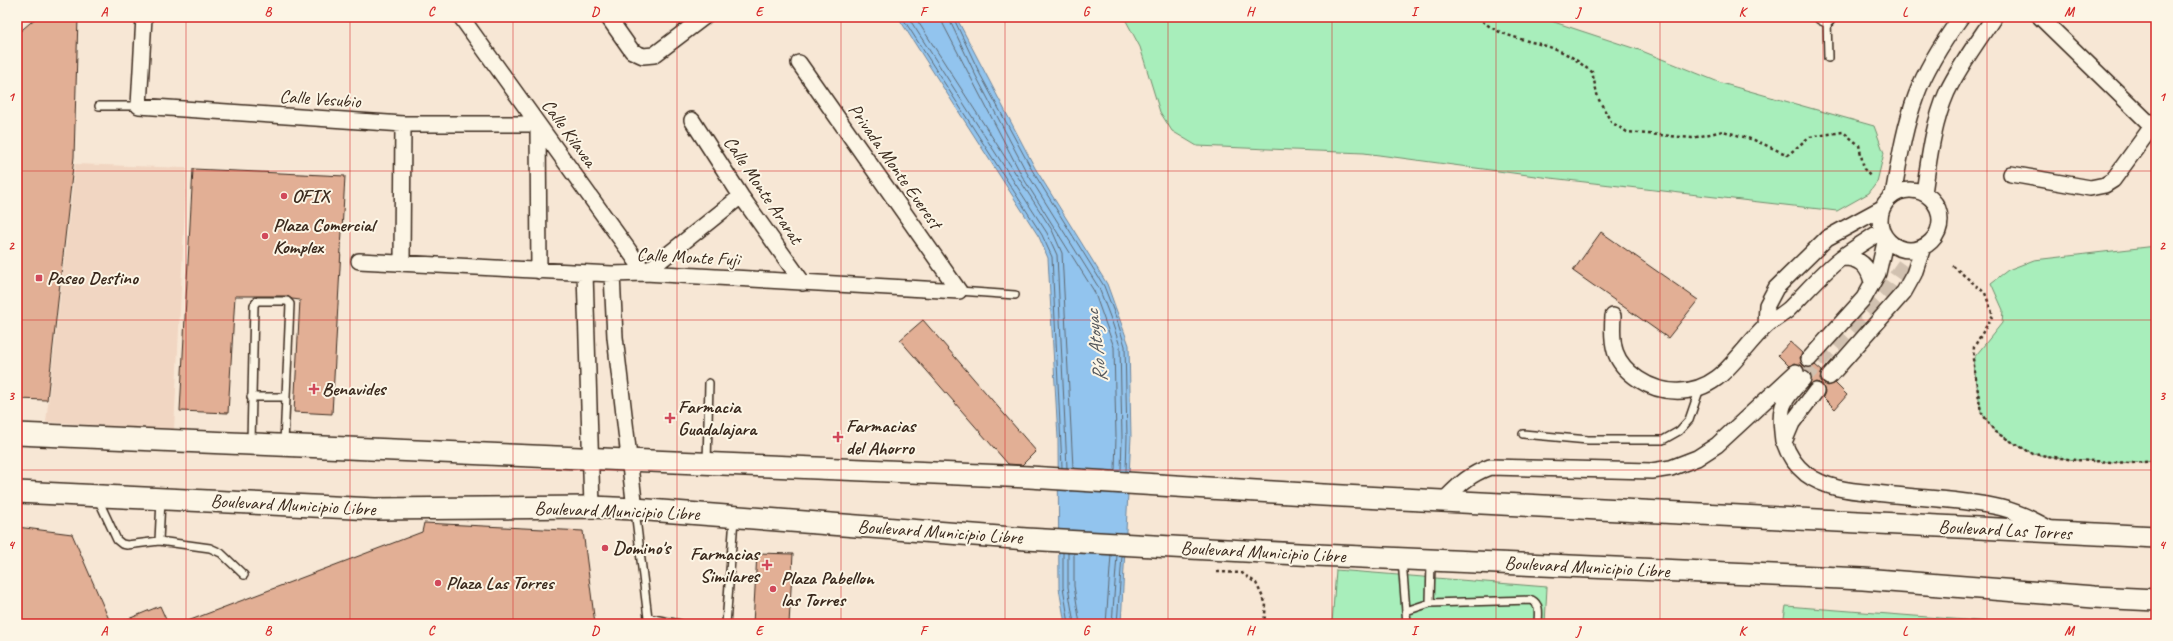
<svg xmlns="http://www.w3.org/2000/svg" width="2173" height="641" font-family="Caveat,sans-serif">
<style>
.built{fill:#f1d6c2}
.green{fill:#a8eebb;stroke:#728c6c}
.water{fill:#92c4ee;stroke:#6f869b}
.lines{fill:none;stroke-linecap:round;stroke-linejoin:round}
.shore{stroke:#5e6871;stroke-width:1}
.building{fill:#e2af95;stroke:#3b2a1e}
.minor-tunnel{stroke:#d1c1b0;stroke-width:15;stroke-dasharray:15 8;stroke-linecap:butt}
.service-casing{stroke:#3b2a1e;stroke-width:10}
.minor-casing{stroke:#3b2a1e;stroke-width:18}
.secondary-casing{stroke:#3b2a1e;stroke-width:24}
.path{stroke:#3b2a1e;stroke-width:2.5;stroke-dasharray:3 3;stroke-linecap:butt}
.service{stroke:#fcf5e5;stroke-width:7}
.minor{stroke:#fcf5e5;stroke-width:15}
.secondary{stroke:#fcf5e5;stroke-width:21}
.grid{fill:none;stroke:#d62828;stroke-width:1;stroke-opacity:0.55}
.poi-dot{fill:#d1495b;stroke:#fcf5e5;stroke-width:1.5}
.labels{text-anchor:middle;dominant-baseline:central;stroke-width:4;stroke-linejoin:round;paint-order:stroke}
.street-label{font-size:19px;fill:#3b2a1e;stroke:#fcf5e5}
.poi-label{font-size:19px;font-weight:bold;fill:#3b2a1e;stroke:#fcf5e5;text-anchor:start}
.water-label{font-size:20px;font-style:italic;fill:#55585c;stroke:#fcf5e5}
.neatline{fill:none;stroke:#d62828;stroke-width:1.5}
.grid-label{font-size:13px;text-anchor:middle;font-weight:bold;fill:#d62828}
</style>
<rect width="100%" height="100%" fill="#f7e7d5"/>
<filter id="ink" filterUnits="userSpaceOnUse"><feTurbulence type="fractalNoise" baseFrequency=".025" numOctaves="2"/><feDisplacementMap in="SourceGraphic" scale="8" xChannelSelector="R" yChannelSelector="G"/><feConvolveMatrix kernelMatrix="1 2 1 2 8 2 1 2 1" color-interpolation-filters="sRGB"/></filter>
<g filter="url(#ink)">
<path class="built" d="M75,164L187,168L174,430L46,422Z"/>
<path class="green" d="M1124,17H1539L1642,51L1721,83L1874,126L1884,153L1877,182L1869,193L1837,211L1550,178L1364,153L1197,146L1172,131L1160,112L1140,47Z
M2156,246V461L2131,463L2075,460L2033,454L1995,432L1981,412L1973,359L2002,323L2003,310L1991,283L2008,270L2034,260Z
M1336,570L1547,587L1545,624H1332Z
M1786,606L2017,624H1783Z"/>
<path class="water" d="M898,17H956L1035,168L1107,284L1129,345L1131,437L1121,624H1065L1059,588L1058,438L1048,258L1039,237Z"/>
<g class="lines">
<path class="shore" d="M902,17L1042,235L1052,257L1062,467
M908,17L1047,233L1057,255L1067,468
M915,17L1052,230L1062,253L1073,468
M942,17L943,24L1022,176L1094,291L1114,347L1116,437L1115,471
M948,17L976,76L1027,173L1099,288L1112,322L1120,346L1122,437L1121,471
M953,17L980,74L1032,170L1104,286L1117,320L1125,346L1127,437L1126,471
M1063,553V587L1069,624
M1068,553V587L1074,624
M1074,553V586L1080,624
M1106,624L1111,555
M1112,624L1117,555
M1117,624L1122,556"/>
</g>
<path class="building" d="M37,17H78L74,157L47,400L17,399V34Z
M193,169L345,176L332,414L294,412L300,300L292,299L287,296H235L228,413L180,411Z
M1601,232L1698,300L1668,338L1573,271Z
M923,320L1036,451L1022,465L1008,464L900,340Z
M1790,342L1802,353L1800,358L1803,365L1808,368L1815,365L1822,371L1820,379L1823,383L1828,386L1835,383L1847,395L1835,409L1823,397L1825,392L1822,384L1817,382L1810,385L1811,376L1802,366L1794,363L1789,366L1778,355Z
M424,523L583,531L595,624H180L422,532Z
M17,527L72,534L111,624H17Z
M757,553L793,554L789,624H753Z
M160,606L168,624H116Z"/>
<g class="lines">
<path class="minor-tunnel" d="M1803,379L1889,286L1916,248"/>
<g class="service-casing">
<path id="service" d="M1827,19L1828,58
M99,106H139
M959,291L1015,295
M251,397H286
M1523,434L1588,440H1663L1679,431L1689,420L1700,388
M251,442L254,305L257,301H287L290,304L284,443
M707,463L709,383
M98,499L117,540L122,544L127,545L159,541L161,500
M635,510L648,618L680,624
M159,541L210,548L221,553L244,575
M1402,560L1407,624
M1430,603L1431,562
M1406,611L1430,603L1532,600C1541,605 1538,615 1538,624
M726,624L734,519"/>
</g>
<g class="minor-casing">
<path id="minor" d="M144,17L139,106L403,124H538
M461,17L645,273L741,196
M608,17L632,51L643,56L654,55L704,17
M1822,17L1827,19L1828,17
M2040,17L2152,126
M799,63L959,291
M692,120L741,196L803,283
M538,124L539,271
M2011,174L2090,188L2105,185L2113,180L2156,121
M1880 220a30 30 0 1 1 60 0a30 30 0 1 1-60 0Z
M1924,193C1929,159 1933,124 1947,92C1960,65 1978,41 1994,17
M1893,195C1899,162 1904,128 1916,96C1925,71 1945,39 1961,17
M1841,258C1858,257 1868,265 1872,282
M359,261L612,274L645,273L959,291
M402,262L403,124
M585,273L592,507
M612,274L615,337L635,509
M1613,316C1611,345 1613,362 1638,379C1662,395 1693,396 1717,378C1732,367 1750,341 1765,327C1772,320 1781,316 1789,309C1806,292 1822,273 1841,258C1854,248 1868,240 1881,231
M1766,326L1767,305L1776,288L1827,238L1882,208
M1809,359L1864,298L1878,273L1886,238
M1829,377L1904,292L1914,274L1923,247
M1816,391L1792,423L1784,442C1788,454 1796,466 1806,474C1829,491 1858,491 1885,494C1920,498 1958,499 1993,506C2015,510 2034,520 2052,530
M1783,441C1779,407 1780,403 1803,379
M1443,501C1459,485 1468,475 1490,467L1652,471L1671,468L1697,458L1717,445L1796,372"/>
</g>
<g class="secondary-casing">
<path id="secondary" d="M17,434L1029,477L1323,495L2156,537
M17,492L375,509L592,507L635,509L1026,539L1317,555L1863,579L2094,597L2156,600"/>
</g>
<path class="path" d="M1478,17C1501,41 1538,39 1566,54C1575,58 1583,66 1592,72L1598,98L1611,122L1627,132L1692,138L1723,131L1754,140L1788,155L1809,137L1843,132L1859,145L1864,169L1871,177
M1953,266L1985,293L1993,315L1974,347L1973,359L1981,412L1995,432L2033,454L2075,460L2131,463L2156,461
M1217,572L1242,573L1256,583L1266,604L1264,624"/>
<use href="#service" class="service"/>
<use href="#minor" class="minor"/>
<use href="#secondary" class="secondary"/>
</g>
</g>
<path class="grid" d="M186,17V624M350,17V624M513,17V624M677,17V624M841,17V624M1005,17V624M1168,17V624M1332,17V624M1496,17V624M1660,17V624M1823,17V624M1987,17V624M17,171H2156M17,320H2156M17,470H2156"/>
<g class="poi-dot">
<circle cx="284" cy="196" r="4"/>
<circle cx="265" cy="236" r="4"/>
<rect x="35" y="274" width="8" height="8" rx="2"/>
<path d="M312 383h4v4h4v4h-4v4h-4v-4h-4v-4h4z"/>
<path d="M668 412h4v4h4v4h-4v4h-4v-4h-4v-4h4z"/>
<path d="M836 431h4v4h4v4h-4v4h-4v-4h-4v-4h4z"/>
<circle cx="605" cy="548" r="4"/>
<path d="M765 559h4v4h4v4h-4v4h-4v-4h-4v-4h4z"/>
<circle cx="438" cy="583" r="4"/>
<circle cx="773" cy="589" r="4"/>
</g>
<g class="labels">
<g class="street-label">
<text transform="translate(320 99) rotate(4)">Calle Vesubio</text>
<text transform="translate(569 133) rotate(54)">Calle Kilavea</text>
<text transform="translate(895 166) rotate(55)">Privada Monte Everest</text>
<text transform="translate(763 190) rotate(56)">Calle Monte Ararat</text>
<text transform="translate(688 257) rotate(3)">Calle Monte Fuji</text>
<text transform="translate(293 505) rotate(3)">Boulevard Municipio Libre</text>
<text transform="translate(617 511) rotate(2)">Boulevard Municipio Libre</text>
<text transform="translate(2005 530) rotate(3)">Boulevard Las Torres</text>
<text transform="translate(940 532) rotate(4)">Boulevard Municipio Libre</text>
<text transform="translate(1263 552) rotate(3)">Boulevard Municipio Libre</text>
<text transform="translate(1587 567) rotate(3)">Boulevard Municipio Libre</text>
</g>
<g class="poi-label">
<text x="292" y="196">OFIX</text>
<text x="273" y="225">Plaza Comercial<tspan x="273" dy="22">Komplex</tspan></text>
<text x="47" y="278">Paseo Destino</text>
<text x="322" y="389">Benavides</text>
<text x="678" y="407">Farmacia<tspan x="678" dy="22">Guadalajara</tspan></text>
<text x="846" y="426">Farmacias<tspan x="846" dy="22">del Ahorro</tspan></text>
<text x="613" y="548">Domino's</text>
<text x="759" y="554" text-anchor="end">Farmacias<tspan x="759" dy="22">Similares</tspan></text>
<text x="781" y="578">Plaza Pabellon<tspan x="781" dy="22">las Torres</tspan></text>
<text x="446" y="583">Plaza Las Torres</text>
</g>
<g class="water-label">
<text transform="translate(1096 346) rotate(-97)">Río Atoyac</text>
</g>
</g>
<rect width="2173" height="641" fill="none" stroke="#fcf5e5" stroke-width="44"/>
<rect x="22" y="22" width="2129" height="597" class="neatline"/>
<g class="grid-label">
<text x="104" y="16">A</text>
<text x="268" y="16">B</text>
<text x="431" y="16">C</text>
<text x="595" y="16">D</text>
<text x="759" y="16">E</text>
<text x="923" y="16">F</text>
<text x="1086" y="16">G</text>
<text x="1250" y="16">H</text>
<text x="1414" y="16">I</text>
<text x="1578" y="16">J</text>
<text x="1742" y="16">K</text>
<text x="1905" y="16">L</text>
<text x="2069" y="16">M</text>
<text x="11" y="101">1</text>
<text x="2162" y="101">1</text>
<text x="11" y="250">2</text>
<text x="2162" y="250">2</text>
<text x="11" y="400">3</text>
<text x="2162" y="400">3</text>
<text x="11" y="549">4</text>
<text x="2162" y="549">4</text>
<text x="104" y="635">A</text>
<text x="268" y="635">B</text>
<text x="431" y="635">C</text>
<text x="595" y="635">D</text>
<text x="759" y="635">E</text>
<text x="923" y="635">F</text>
<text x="1086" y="635">G</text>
<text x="1250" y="635">H</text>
<text x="1414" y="635">I</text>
<text x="1578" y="635">J</text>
<text x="1742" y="635">K</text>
<text x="1905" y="635">L</text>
<text x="2069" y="635">M</text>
</g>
</svg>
